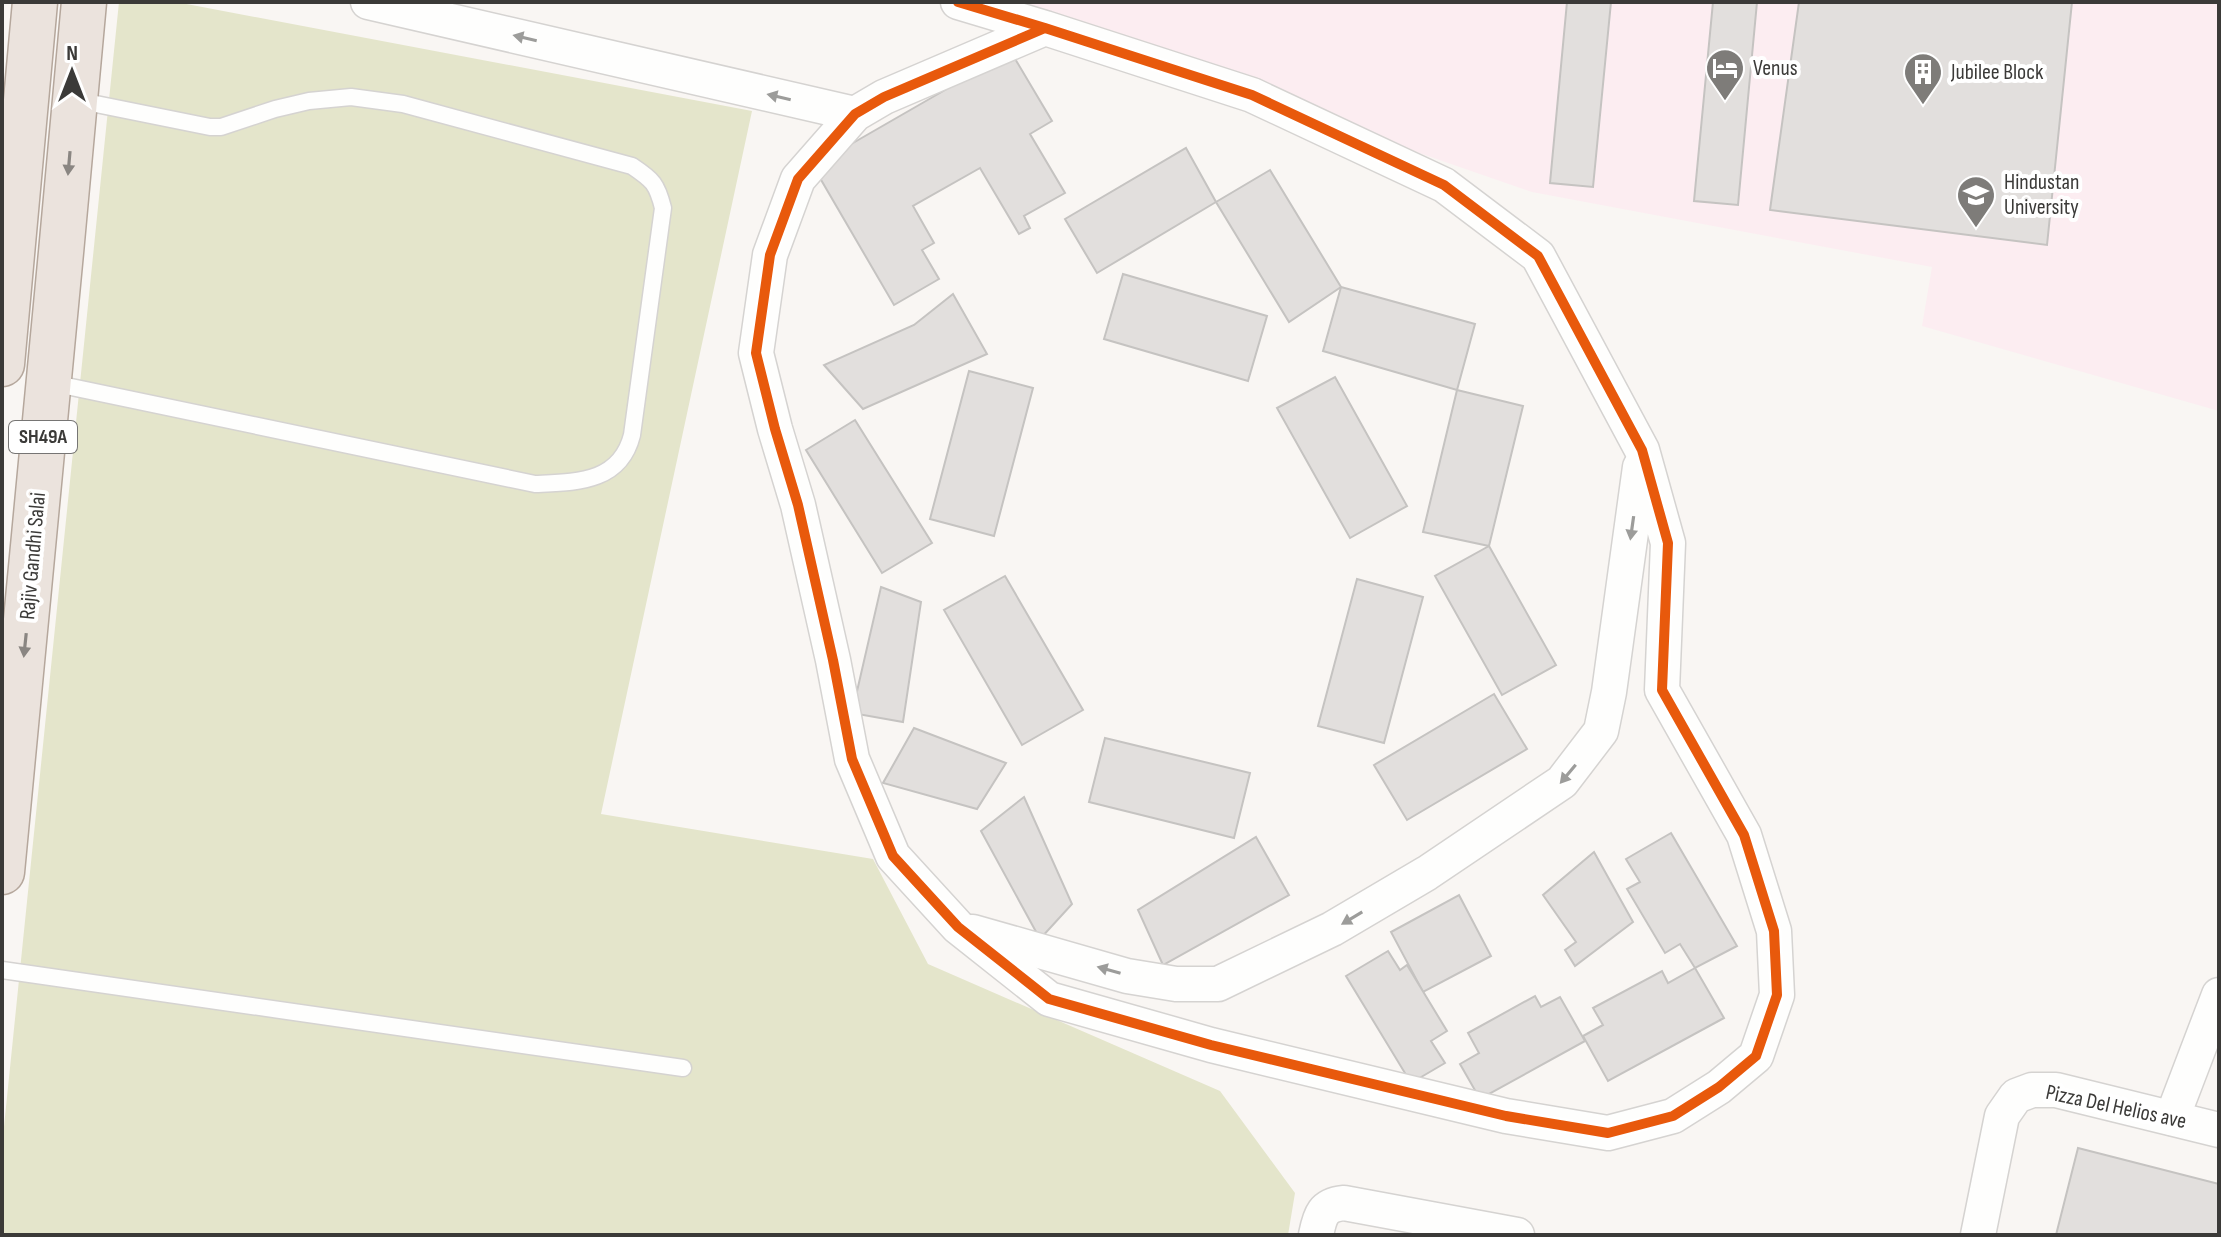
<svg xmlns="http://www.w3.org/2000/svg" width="2221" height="1237" viewBox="0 0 2221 1237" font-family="'Sofia Sans Condensed',sans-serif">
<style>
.education{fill:#fcedf1}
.green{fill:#e4e5cb}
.building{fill:#e2dfdd;stroke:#c5c3c1;stroke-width:2}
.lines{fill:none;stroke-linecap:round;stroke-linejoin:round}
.lane-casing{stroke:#d5d3d1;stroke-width:19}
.street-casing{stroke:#d5d3d1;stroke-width:37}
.primary-casing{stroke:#b5a79c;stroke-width:47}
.lane{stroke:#fefefd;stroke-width:16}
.street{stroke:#fefefd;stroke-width:34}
.primary{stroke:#ebe3dd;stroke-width:44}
.cycleway-casing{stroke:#fff;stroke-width:15}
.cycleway{stroke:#e8590c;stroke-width:10}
.oneway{fill:#9c9c9a}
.oneway2{fill:#8a8682}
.labels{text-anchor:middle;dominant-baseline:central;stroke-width:8;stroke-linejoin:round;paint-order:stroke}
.shield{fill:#fff;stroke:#767574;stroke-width:2}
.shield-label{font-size:20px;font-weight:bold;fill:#3b3a38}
.poi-label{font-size:22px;fill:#3b3a38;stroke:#fff;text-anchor:start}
.street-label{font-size:22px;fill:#3b3a38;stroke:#fff}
</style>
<rect width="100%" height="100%" fill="#f9f6f3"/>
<polygon class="education" points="984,2 2219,2 2219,411 1922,326 1932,267 1532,192"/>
<polygon class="green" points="119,2 176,2 752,111 601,814 873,859 928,964 1220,1091 1295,1193 1288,1235 2,1235 2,1146"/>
<g class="building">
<polygon points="1567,2 1611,2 1593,187 1550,183"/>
<polygon points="1713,2 1757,2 1738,205 1694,201"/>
<polygon points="1799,2 2072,2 2047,245 1770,210"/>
<polygon points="1011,52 1052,121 1030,134 1065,193 1024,216 1030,228 1019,234 980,168 913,206 934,243 922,250 939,279 894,305 813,166"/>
<polygon points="1186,148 1216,202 1097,273 1065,219"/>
<polygon points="1270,170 1341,287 1289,322 1216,202"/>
<polygon points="1123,274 1267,316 1248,381 1104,339"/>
<polygon points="1341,287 1475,324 1457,390 1323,351"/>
<polygon points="953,294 987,354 863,409 824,365 914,325"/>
<polygon points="969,371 1033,388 994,536 930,519"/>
<polygon points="1335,377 1407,506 1350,538 1277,408"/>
<polygon points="1457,390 1523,406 1489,546 1423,532"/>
<polygon points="855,420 932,543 882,573 806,450"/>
<polygon points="1489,546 1556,665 1502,695 1435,576"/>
<polygon points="1005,576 1083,710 1022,745 944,610"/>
<polygon points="1357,579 1423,597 1384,743 1318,726"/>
<polygon points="881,587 921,602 903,722 852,713"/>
<polygon points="1494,694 1527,749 1407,820 1374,765"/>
<polygon points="914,728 1006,763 977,809 883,783"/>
<polygon points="1105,738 1250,773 1234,838 1089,802"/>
<polygon points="1024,797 1072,904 1040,939 981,831"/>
<polygon points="1671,833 1737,946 1695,968 1680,944 1665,953 1627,889 1640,882 1626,859"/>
<polygon points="1256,837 1289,895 1163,965 1138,910"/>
<polygon points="1594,852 1633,922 1575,966 1565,950 1576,942 1543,895"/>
<polygon points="1459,895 1491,956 1423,992 1391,932"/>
<polygon points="1388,951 1400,970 1407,965 1447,1031 1431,1041 1445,1063 1411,1083 1346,976"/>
<polygon points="1695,968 1724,1018 1608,1081 1583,1036 1603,1025 1593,1008 1662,971 1668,983"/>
<polygon points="1535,996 1541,1007 1560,997 1585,1041 1480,1099 1460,1064 1479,1053 1468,1033"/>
<polygon points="2078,1148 2219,1184 2219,1235 2056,1235"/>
</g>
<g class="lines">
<defs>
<g id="lane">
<path d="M52 383 535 484C576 482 620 483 632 435L663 208C657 184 653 180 632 166L403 104 351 97 309 101 275 109 221 127H210L76 100"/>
<polyline points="2,970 683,1068"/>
</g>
<g id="street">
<polyline points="368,2 855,114"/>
<polyline points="958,2 1045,28 1252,95 1444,185 1538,256 1642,450 1668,543 1662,690 1744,835 1774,931 1777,995 1756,1056 1719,1087 1673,1116 1608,1133 1506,1116 1211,1045 1049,999 958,927 893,856 852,759 833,660 798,505 775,429 756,353 770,255 798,179 855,114 884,97 1045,28"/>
<polyline points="973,932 1127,976 1176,984 1218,984 1332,929 1427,873 1562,782 1601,731 1609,692 1640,467"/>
<polyline points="2172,1118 2219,995"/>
<path d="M1316 1235C1320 1215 1323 1205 1344 1203L1517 1235"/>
<polyline points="1978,1235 2002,1116 2016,1096 2032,1090 2056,1090 2219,1130"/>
</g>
<g id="primary">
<polyline points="2,364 35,2"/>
<path d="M2 872C32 582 57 292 84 2"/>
</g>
</defs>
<use href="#lane" class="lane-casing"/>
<use href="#street" class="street-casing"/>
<use href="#primary" class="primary-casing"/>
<use href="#lane" class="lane"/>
<use href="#street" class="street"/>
<use href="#primary" class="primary"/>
<defs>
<polyline id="cycleway" points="958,2 1045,28 1252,95 1444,185 1538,256 1642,450 1668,543 1662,690 1744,835 1774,931 1777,995 1756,1056 1719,1087 1673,1116 1608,1133 1506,1116 1211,1045 1049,999 958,927 893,856 852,759 833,660 798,505 775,429 756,353 770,255 798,179 855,114 884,97 1045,28"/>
</defs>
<use href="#cycleway" class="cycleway-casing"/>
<use href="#cycleway" class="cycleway"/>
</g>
<defs><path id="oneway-solid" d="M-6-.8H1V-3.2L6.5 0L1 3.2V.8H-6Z" transform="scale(2)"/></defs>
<g class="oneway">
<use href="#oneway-solid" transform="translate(525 38) rotate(-167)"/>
<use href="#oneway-solid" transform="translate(779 97) rotate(-167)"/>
<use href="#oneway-solid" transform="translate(1632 528) rotate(98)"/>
<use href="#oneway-solid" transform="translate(1568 774) rotate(130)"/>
<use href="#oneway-solid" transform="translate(1352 918) rotate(149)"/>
<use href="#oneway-solid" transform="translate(1109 970) rotate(-164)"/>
</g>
<g class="oneway2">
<use href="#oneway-solid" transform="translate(69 163) rotate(95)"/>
<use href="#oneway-solid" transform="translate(25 645) rotate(96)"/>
</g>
<defs>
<symbol id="hotel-pin" viewBox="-11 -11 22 30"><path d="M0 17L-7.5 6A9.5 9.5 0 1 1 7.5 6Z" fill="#7e7c79" stroke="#fff"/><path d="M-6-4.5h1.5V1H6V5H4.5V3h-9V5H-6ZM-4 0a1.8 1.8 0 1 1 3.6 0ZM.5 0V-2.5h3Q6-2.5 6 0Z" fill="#fff"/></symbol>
<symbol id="building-pin" viewBox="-11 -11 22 30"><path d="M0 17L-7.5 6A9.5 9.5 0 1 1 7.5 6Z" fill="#7e7c79" stroke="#fff"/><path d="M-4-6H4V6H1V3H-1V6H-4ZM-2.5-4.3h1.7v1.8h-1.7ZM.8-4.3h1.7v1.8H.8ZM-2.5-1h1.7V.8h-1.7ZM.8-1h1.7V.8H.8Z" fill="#fff"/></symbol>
<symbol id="university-pin" viewBox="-11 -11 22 30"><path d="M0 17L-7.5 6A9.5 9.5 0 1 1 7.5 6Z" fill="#7e7c79" stroke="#fff"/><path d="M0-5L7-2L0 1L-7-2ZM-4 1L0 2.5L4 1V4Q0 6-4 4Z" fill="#fff"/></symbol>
</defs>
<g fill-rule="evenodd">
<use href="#hotel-pin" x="1703" y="46" width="44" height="60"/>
<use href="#building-pin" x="1901" y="50" width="44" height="60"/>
<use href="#university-pin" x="1954" y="173" width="44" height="60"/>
</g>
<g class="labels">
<rect class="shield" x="9" y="421" width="68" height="32" rx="6"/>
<g class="shield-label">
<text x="43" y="437">SH49A</text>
</g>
<g class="poi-label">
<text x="1753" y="68">Venus</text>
<text x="1951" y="72">Jubilee Block</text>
<text x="2004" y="182">Hindustan<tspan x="2004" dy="25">University</tspan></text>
</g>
<g class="street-label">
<text transform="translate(33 556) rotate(-85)">Rajiv Gandhi Salai</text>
<text transform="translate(2116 1107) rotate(12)">Pizza Del Helios ave</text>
</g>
</g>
<rect width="2221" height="1237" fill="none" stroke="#3b3a38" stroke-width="8"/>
<g transform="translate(72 72)" stroke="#ffffff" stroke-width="6" paint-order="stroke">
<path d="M0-6L14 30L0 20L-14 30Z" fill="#3b3a38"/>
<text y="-12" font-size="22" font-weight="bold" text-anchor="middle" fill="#3b3a38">N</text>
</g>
</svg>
